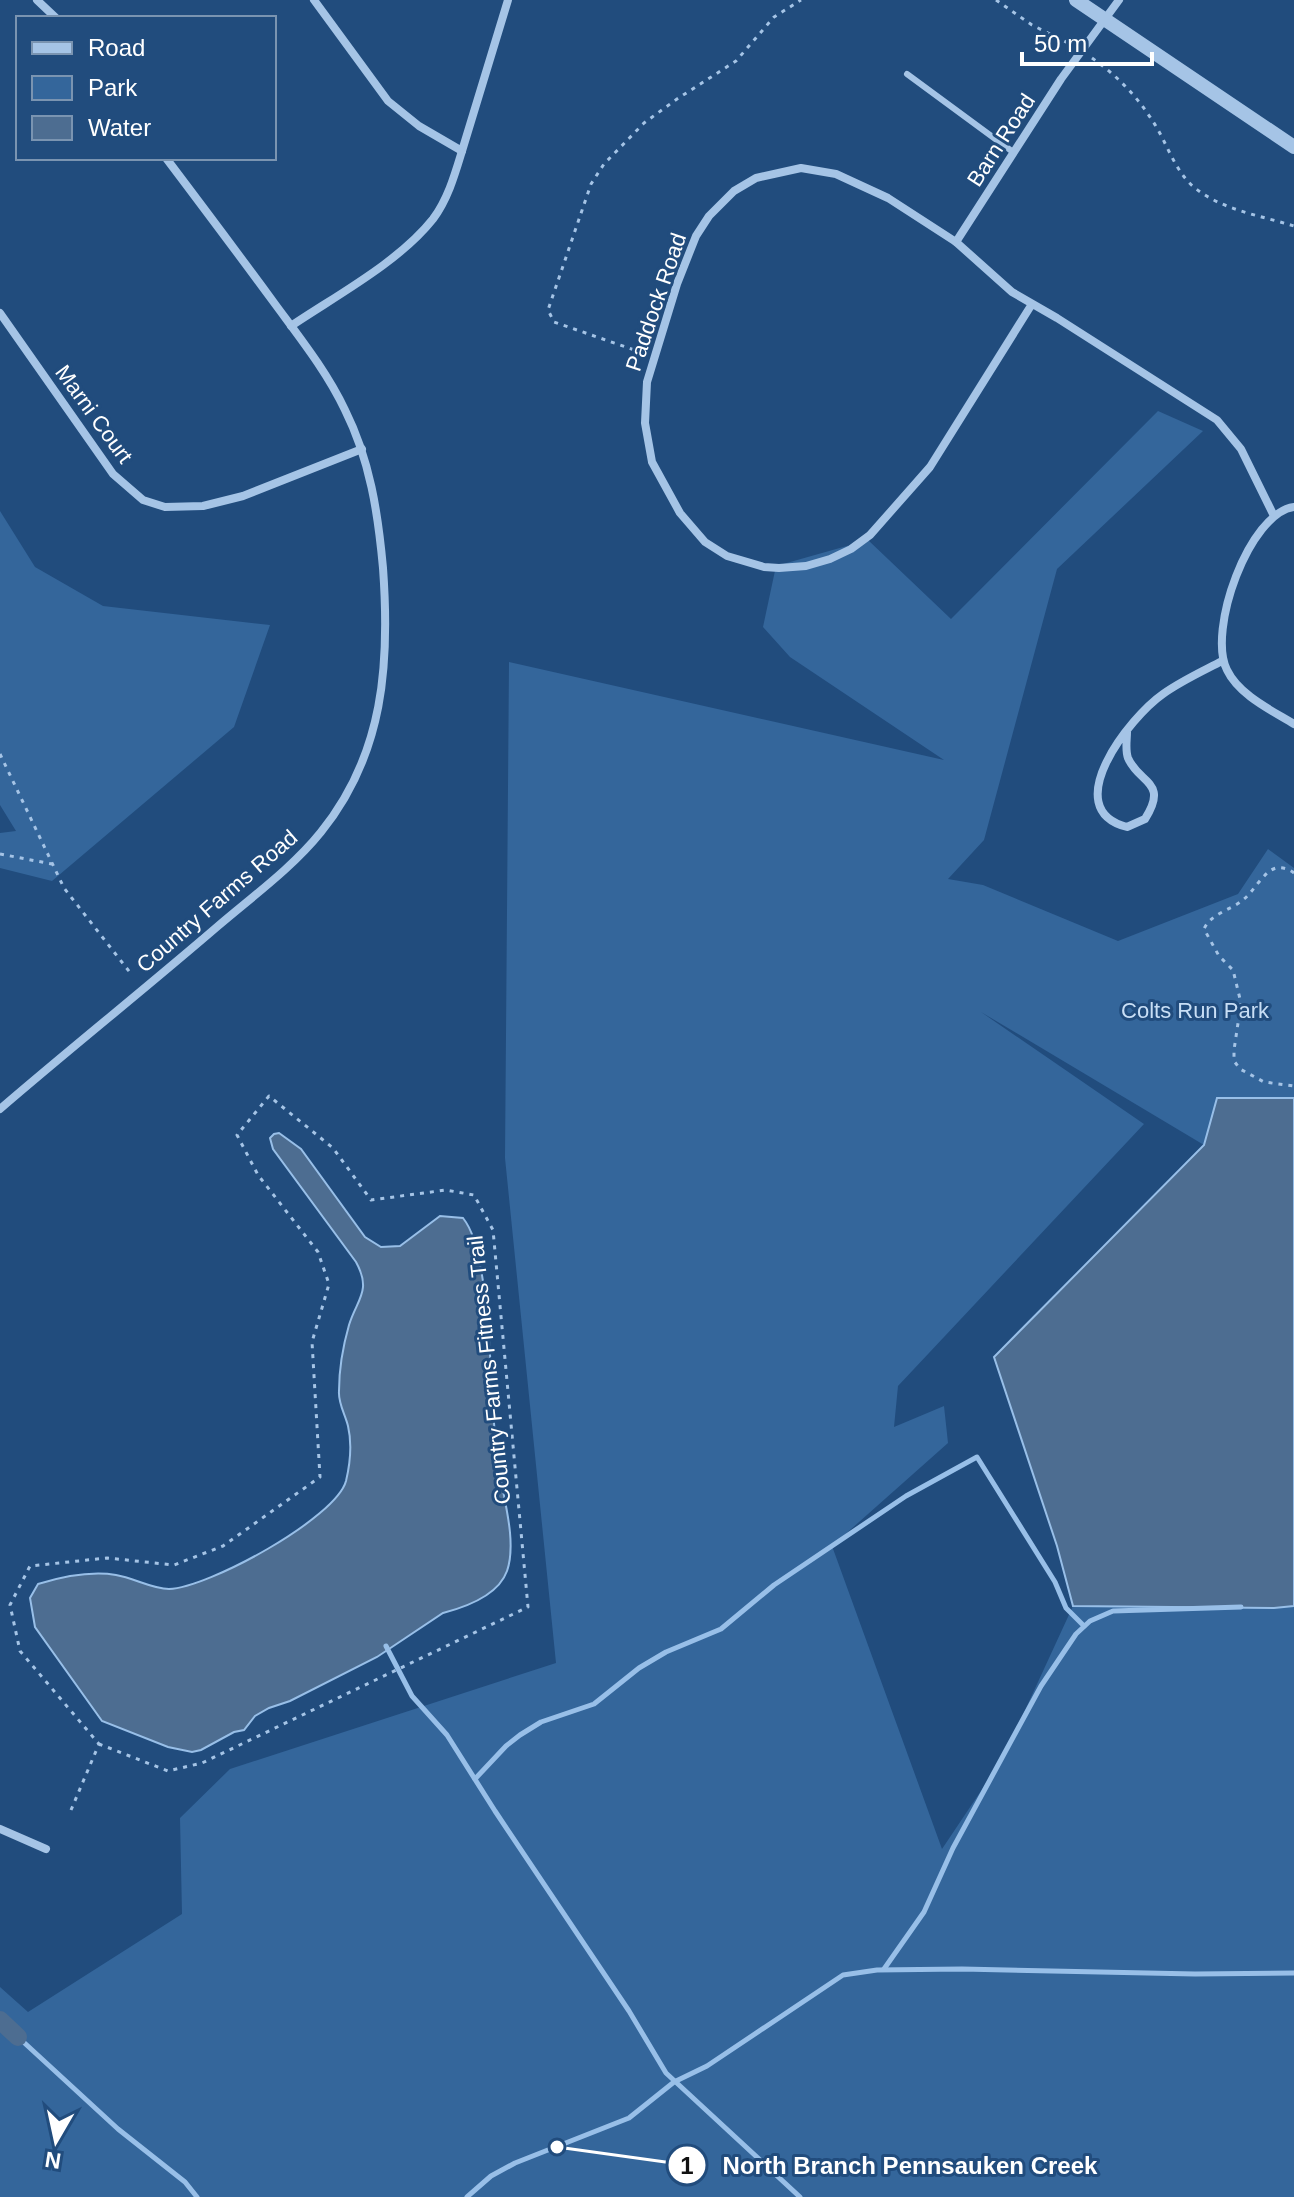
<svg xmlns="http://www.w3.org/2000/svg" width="1294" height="2197" viewBox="0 0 1294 2197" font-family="Helvetica,sans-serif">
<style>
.green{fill:#34669b}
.water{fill:#4d6d91;stroke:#98bfe8;stroke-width:2}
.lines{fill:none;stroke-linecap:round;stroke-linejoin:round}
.stream{stroke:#98bfe8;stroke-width:5}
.canal{stroke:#4d6d91;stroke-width:18}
.path{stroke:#a5c4e6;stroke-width:3;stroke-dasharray:4 6;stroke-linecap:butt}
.service{stroke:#a5c4e6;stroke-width:6}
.minor{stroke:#a5c4e6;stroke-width:8}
.tertiary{stroke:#a5c4e6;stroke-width:14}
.labels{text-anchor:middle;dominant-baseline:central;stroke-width:6;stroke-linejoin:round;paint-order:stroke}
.street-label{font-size:22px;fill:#fff;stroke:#214c7d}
.park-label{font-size:22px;fill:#c8def5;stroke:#214c7d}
.leader{fill:none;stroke:#fff;stroke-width:3}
.callout-dot{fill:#fff;stroke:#214c7d;stroke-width:3}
.mark-label{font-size:24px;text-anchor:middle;font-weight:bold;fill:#111}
.callout-label{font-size:24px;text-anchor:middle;font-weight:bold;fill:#fff;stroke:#214c7d;stroke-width:6;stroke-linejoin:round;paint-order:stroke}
</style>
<rect width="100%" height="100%" fill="#214c7d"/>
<g class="green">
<polygon points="1158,411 1203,431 1057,569 984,840 948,879 983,885 1118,941 1238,894 1268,849 1294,868 1294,1101 1204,1145 981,1012 1144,1124 898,1386 894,1427 944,1406 948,1443 832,1546 942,1849 1003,1758 1073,1606 1274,1608 1294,1606 1294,2197 0,2197 0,1987 28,2012 182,1914 180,1818 230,1769 556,1663 505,1158 509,662 944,760 790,657 763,627 776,566 868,540 951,619"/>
<polygon points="0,511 35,567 103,606 270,625 234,727 52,881 0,868 0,833 16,831 0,805"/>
</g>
<g class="water">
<polygon points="1217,1098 1294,1098 1294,1606 1274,1608 1073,1606 1057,1546 994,1357 1204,1145"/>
<path d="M279 1133 301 1149 365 1237 381 1247 400 1246 440 1216 463 1218C474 1232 477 1251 481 1269 492 1331 490 1395 497 1457 501 1491 518 1539 507 1571 498 1596 466 1607 443 1613L377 1657 290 1701 269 1708 255 1716 244 1730 234 1732 201 1750 192 1752 168 1747 102 1721 35 1627 30 1598 38 1584C61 1577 92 1571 116 1575 134 1578 152 1589 169 1589 208 1588 336 1518 346 1481 350 1464 352 1443 348 1426 345 1414 338 1403 339 1391 339 1369 343 1346 349 1325 357 1299 372 1291 356 1262L273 1149 270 1138 274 1134Z"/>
</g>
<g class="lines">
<g class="stream">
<polyline points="386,1646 412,1696 447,1735 495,1811 629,2011 666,2073 800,2197"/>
<polyline points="475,1779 506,1746 520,1735 541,1722 594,1704 639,1668 666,1652 721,1629 774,1585 906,1496 977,1457 1055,1582 1066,1608 1084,1626"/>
<polyline points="884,1969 924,1912 953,1848 1041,1686 1076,1634 1090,1621 1113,1611 1241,1607"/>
<polyline points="18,2037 118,2129 185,2182 197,2197"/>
<polyline points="467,2197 491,2176 515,2163 629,2118 674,2082 707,2066 843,1975 877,1970 962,1969 1195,1974 1294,1973"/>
</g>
<polyline class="canal" points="0,2020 18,2037"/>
<g class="path">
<polyline points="996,0 1032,25 1072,45"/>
<path d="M1092 58C1116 75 1136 95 1152 120 1167 142 1174 171 1195 188 1222 210 1262 216 1294 226"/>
<polyline points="643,353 554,322 548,310 591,184 604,164 644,123 677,99 736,61 774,17 801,0"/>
<polyline points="0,754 64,888 132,975"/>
<polyline points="0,854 52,864"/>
<path d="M1294 873C1289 869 1282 867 1276 868 1264 871 1254 891 1244 899 1232 910 1211 913 1204 929L1219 956 1233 970 1241 1003 1234 1050V1061L1240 1069 1264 1082 1294 1086"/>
<polyline points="71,1810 99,1744 20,1651 10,1605 30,1566 107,1558 174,1565 223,1546 320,1477 312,1342 329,1284 318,1252 258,1175 237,1135 269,1096 333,1148 371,1200 446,1190 474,1195 493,1230 528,1607 202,1763 168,1771 99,1744"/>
</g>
<polyline class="service" points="907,74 1013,152"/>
<g class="minor">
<polyline points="37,0 56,18"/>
<polyline points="314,0 388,101 419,126 462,151 508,0"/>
<polyline points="956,242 1061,79 1119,0"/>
<polyline points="1032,304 930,467 870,535 851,549 830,559 806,566 779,568 764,567 727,556 705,542 680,513 652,462 645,423 647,382 677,284 696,236 709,216 734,191 756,178 801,168 836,174 888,198 956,242 1012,292 1057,318 1217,420 1241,449 1273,514"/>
<polyline points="0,313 113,474 143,500 165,507 203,506 243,496 362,449"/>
<path d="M291 326C337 295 399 262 433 219 448 199 455 174 462 151"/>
<path d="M1294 507C1249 513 1207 631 1227 670 1239 695 1271 710 1294 724"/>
<path d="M1127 732C1127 740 1125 750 1128 758 1139 784 1169 781 1145 819L1127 827C1057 809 1130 717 1163 694 1181 681 1203 671 1222 661"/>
<path d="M0 1109C72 1047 146 988 218 926 253 896 292 868 321 832 384 754 390 664 383 568 378 513 370 460 345 410 327 372 300 338 275 304 239 255 203 207 166 158"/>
<polyline points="0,1829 46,1849"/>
</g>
<polyline class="tertiary" points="1076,0 1294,147"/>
</g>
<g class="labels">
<g class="street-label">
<text transform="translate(1001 140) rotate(-57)">Barn Road</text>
<text transform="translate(656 302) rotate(-71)">Paddock Road</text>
<text transform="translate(94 414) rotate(54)">Marni Court</text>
<text transform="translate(217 901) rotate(-41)">Country Farms Road</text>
<text transform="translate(489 1370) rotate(-96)">Country Farms Fitness Trail</text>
</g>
<g class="park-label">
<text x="1195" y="1010">Colts Run Park</text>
</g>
</g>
<path class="leader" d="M557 2147L687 2165"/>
<g class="callout-dot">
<circle cx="557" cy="2147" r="8"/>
<circle cx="687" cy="2165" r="20"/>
</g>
<g class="mark-label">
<text x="687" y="2174">1</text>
</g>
<g class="callout-label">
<text x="910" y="2174">North Branch Pennsauken Creek</text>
</g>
<rect x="16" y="16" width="260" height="144" fill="#214c7d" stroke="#7a94b1" stroke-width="2"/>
<rect x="32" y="42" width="40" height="12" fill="#a5c4e6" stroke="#7a94b1" stroke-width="2"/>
<text x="88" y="56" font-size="24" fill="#ffffff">Road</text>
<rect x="32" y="76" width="40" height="24" fill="#34669b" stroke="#7a94b1" stroke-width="2"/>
<text x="88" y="96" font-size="24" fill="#ffffff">Park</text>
<rect x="32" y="116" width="40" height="24" fill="#4d6d91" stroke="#7a94b1" stroke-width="2"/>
<text x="88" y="136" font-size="24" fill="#ffffff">Water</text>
<g transform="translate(56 2141) rotate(189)" stroke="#214c7d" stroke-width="6" paint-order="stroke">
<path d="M0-6L14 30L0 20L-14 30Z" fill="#ffffff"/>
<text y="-12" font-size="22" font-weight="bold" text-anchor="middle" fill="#ffffff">N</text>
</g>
<path d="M1022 52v12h130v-12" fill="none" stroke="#ffffff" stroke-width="4"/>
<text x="1034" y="52" font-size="24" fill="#ffffff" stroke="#214c7d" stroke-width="6" paint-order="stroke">50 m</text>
</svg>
